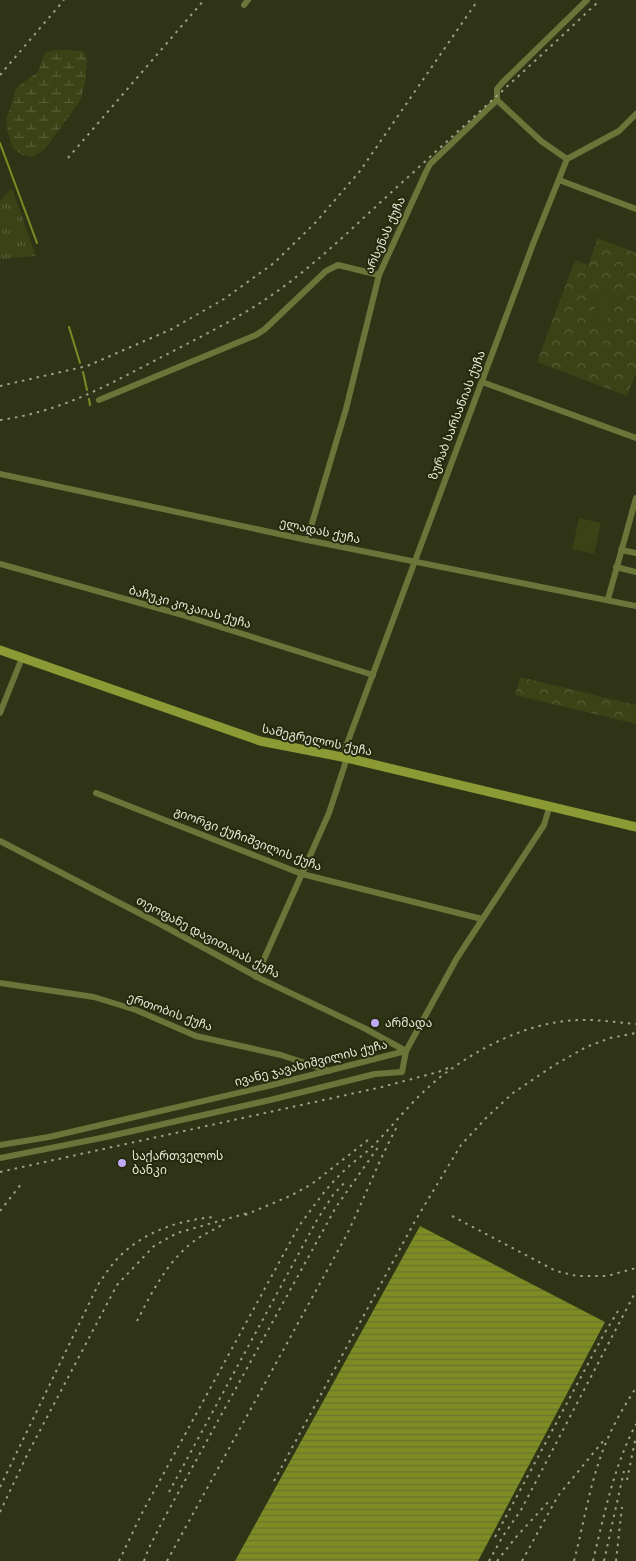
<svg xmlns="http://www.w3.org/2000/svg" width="636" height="1561" viewBox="0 0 636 1561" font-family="'Nunito Sans','Noto Sans Georgian',sans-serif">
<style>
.grass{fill:url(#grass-tufts)}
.forest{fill:url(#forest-crowns)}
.wetland{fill:url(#wetland-marsh)}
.pitch{fill:#3b4216}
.water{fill:url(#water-rules)}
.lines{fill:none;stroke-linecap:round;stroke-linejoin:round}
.stream{stroke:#7e8c24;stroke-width:2}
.street{stroke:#6b7539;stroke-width:6}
.secondary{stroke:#8b9a34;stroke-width:9}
.rail{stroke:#9da18b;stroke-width:2;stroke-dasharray:2.5 5;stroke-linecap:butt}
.poi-dot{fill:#bfa9f4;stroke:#252a0d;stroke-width:2}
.labels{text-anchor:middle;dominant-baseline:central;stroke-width:4;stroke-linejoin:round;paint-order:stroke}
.street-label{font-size:12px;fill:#e5e9d7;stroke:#252a0d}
.poi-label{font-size:12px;fill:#e5e9d7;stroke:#252a0d;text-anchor:start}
</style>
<defs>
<pattern id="grass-tufts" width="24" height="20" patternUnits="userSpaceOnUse" patternTransform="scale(1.25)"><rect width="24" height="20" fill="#3b4216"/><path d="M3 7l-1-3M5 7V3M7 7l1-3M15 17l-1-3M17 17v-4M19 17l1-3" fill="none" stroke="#575d37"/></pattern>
<pattern id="forest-crowns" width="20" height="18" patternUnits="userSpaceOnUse" patternTransform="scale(1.25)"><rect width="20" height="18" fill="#3b4216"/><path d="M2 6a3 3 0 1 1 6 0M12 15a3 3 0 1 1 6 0" fill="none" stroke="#575d37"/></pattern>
<pattern id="wetland-marsh" width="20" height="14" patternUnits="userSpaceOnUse" patternTransform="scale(1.25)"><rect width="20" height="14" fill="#3b4216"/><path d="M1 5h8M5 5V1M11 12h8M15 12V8" fill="none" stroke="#575d37"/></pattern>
<pattern id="water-rules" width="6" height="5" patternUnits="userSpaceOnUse" patternTransform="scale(1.25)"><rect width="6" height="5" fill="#7e8c24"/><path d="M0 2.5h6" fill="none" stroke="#6a742e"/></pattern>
</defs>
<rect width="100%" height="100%" fill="#2f3417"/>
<polygon class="grass" points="12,188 36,256 0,259 0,201"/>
<g class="forest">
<polygon points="598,238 636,253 636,373 627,396 537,362 575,260 588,265"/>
<polygon points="520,677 636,705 636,724 515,695"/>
</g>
<polygon class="wetland" points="56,50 83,51 87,60 85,83 80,101 45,149 33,157 23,155 13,149 8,134 6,118 9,112 16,88 38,72 43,57 47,52"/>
<g class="pitch">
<polygon points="602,291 617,297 605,326 590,320"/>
<polygon points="579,518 601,523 594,554 572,549"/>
</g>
<polygon class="water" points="420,1226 605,1322 478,1561 235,1561"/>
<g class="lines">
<g class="stream">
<polyline points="0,143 37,243"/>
<polyline points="69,327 80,363"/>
<polyline points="83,372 87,390"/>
<polyline points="89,399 90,405"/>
</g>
<g class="street">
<polyline points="244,5 248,0"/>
<polyline points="497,100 541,141 567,159"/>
<polyline points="559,180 636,209"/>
<polyline points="482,382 636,438"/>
<polyline points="99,400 256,335 265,329 326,271 338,265 379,275"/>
<polyline points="0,474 307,540 636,606"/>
<polyline points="307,540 346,409 379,275 426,172 430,164 497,100 497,89 503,82 587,0"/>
<polyline points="621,550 636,553"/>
<polyline points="0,564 179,614 373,675"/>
<polyline points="616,567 636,572"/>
<polyline points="608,599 636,498"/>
<polyline points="0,713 22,658"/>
<polyline points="96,793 302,874 482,919"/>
<polyline points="0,841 160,924 261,979 364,1028 406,1051"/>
<polyline points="256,977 329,813 347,758 345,749 533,244 567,159 619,131 636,114"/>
<polyline points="0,983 94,997 136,1010 196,1036 281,1055 329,1071"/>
<polyline points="0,1145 49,1137 268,1086 406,1051"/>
<polyline points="0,1158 106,1137 270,1100 375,1074 402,1072 406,1051 457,958 544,825 550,805"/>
</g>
<polyline class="secondary" points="0,650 260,741 347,758 636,827"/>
<g class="rail">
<polyline points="0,75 64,0"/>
<polyline points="68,158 204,0"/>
<polyline points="0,386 87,366 172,329 224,299 274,263 316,222 360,171 478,0"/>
<path d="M0 420C59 412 102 388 154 361 192 341 234 321 269 297 319 263 361 219 406 179 471 119 536 61 600 0"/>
<polyline points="0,1172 382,1087 438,1072 448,1068"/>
<polyline points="0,1211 22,1183"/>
<polyline points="245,1215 290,1196 312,1184 368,1140"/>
<polyline points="452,1216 556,1271 577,1276 607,1276 636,1268"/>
<path d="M137 1321C152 1292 169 1258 197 1239 206 1233 216 1229 225 1223"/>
<polyline points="627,1480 636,1436"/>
<polyline points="274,1481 415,1221 461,1145 487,1117 513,1093 553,1066 586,1047 610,1038 636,1033"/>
<path d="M0 1487 99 1283C106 1274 112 1263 121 1255 146 1231 180 1220 214 1217"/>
<polyline points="169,1492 317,1220 333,1195 347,1180"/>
<polyline points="0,1512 27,1455 117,1285 154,1246 177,1233 251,1212"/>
<polyline points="495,1537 604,1334 618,1311"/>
<path d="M119 1561 142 1513 299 1226C314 1206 327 1186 345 1170 354 1161 365 1154 374 1145 397 1121 419 1092 447 1072 487 1043 536 1019 587 1020 603 1020 620 1023 636 1024"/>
<polyline points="144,1561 148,1550 161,1524 336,1207 379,1146"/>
<path d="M167 1561 345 1238C364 1200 378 1161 398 1125"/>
<polyline points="489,1561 503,1536 521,1510 636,1291"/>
<polyline points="497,1561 517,1536 551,1499"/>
<polyline points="522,1561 558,1496 604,1440"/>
<path d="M574 1561C584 1523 590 1482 605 1445 613 1425 624 1406 636 1388"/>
<path d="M593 1561C604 1515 614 1466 636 1424"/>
<polyline points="604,1561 624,1471"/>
<polyline points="616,1561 622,1507"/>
</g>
</g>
<g class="poi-dot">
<circle cx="375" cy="1023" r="5"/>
<circle cx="122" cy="1163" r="5"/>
</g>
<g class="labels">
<g class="street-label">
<text transform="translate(385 235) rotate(-66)">არსენას ქუჩა</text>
<text transform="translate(457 415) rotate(-69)">ზურაბ სარსანიას ქუჩა</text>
<text transform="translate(320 531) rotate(12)">ელადას ქუჩა</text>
<text transform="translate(190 607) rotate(16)">ბაჩუკი კოკაიას ქუჩა</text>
<text transform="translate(317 740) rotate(12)">სამეგრელოს ქუჩა</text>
<text transform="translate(248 839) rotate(21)">გიორგი ქუჩიშვილის ქუჩა</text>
<text transform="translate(208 937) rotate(28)">თეოფანე დავითაიას ქუჩა</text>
<text transform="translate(170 1012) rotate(20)">ერთობის ქუჩა</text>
<text transform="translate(311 1063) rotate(-14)">ივანე ჯავახიშვილის ქუჩა</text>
</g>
<g class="poi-label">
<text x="385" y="1023">არმადა</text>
<text x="132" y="1156">საქართველოს<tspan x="132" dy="14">ბანკი</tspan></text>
</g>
</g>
</svg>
